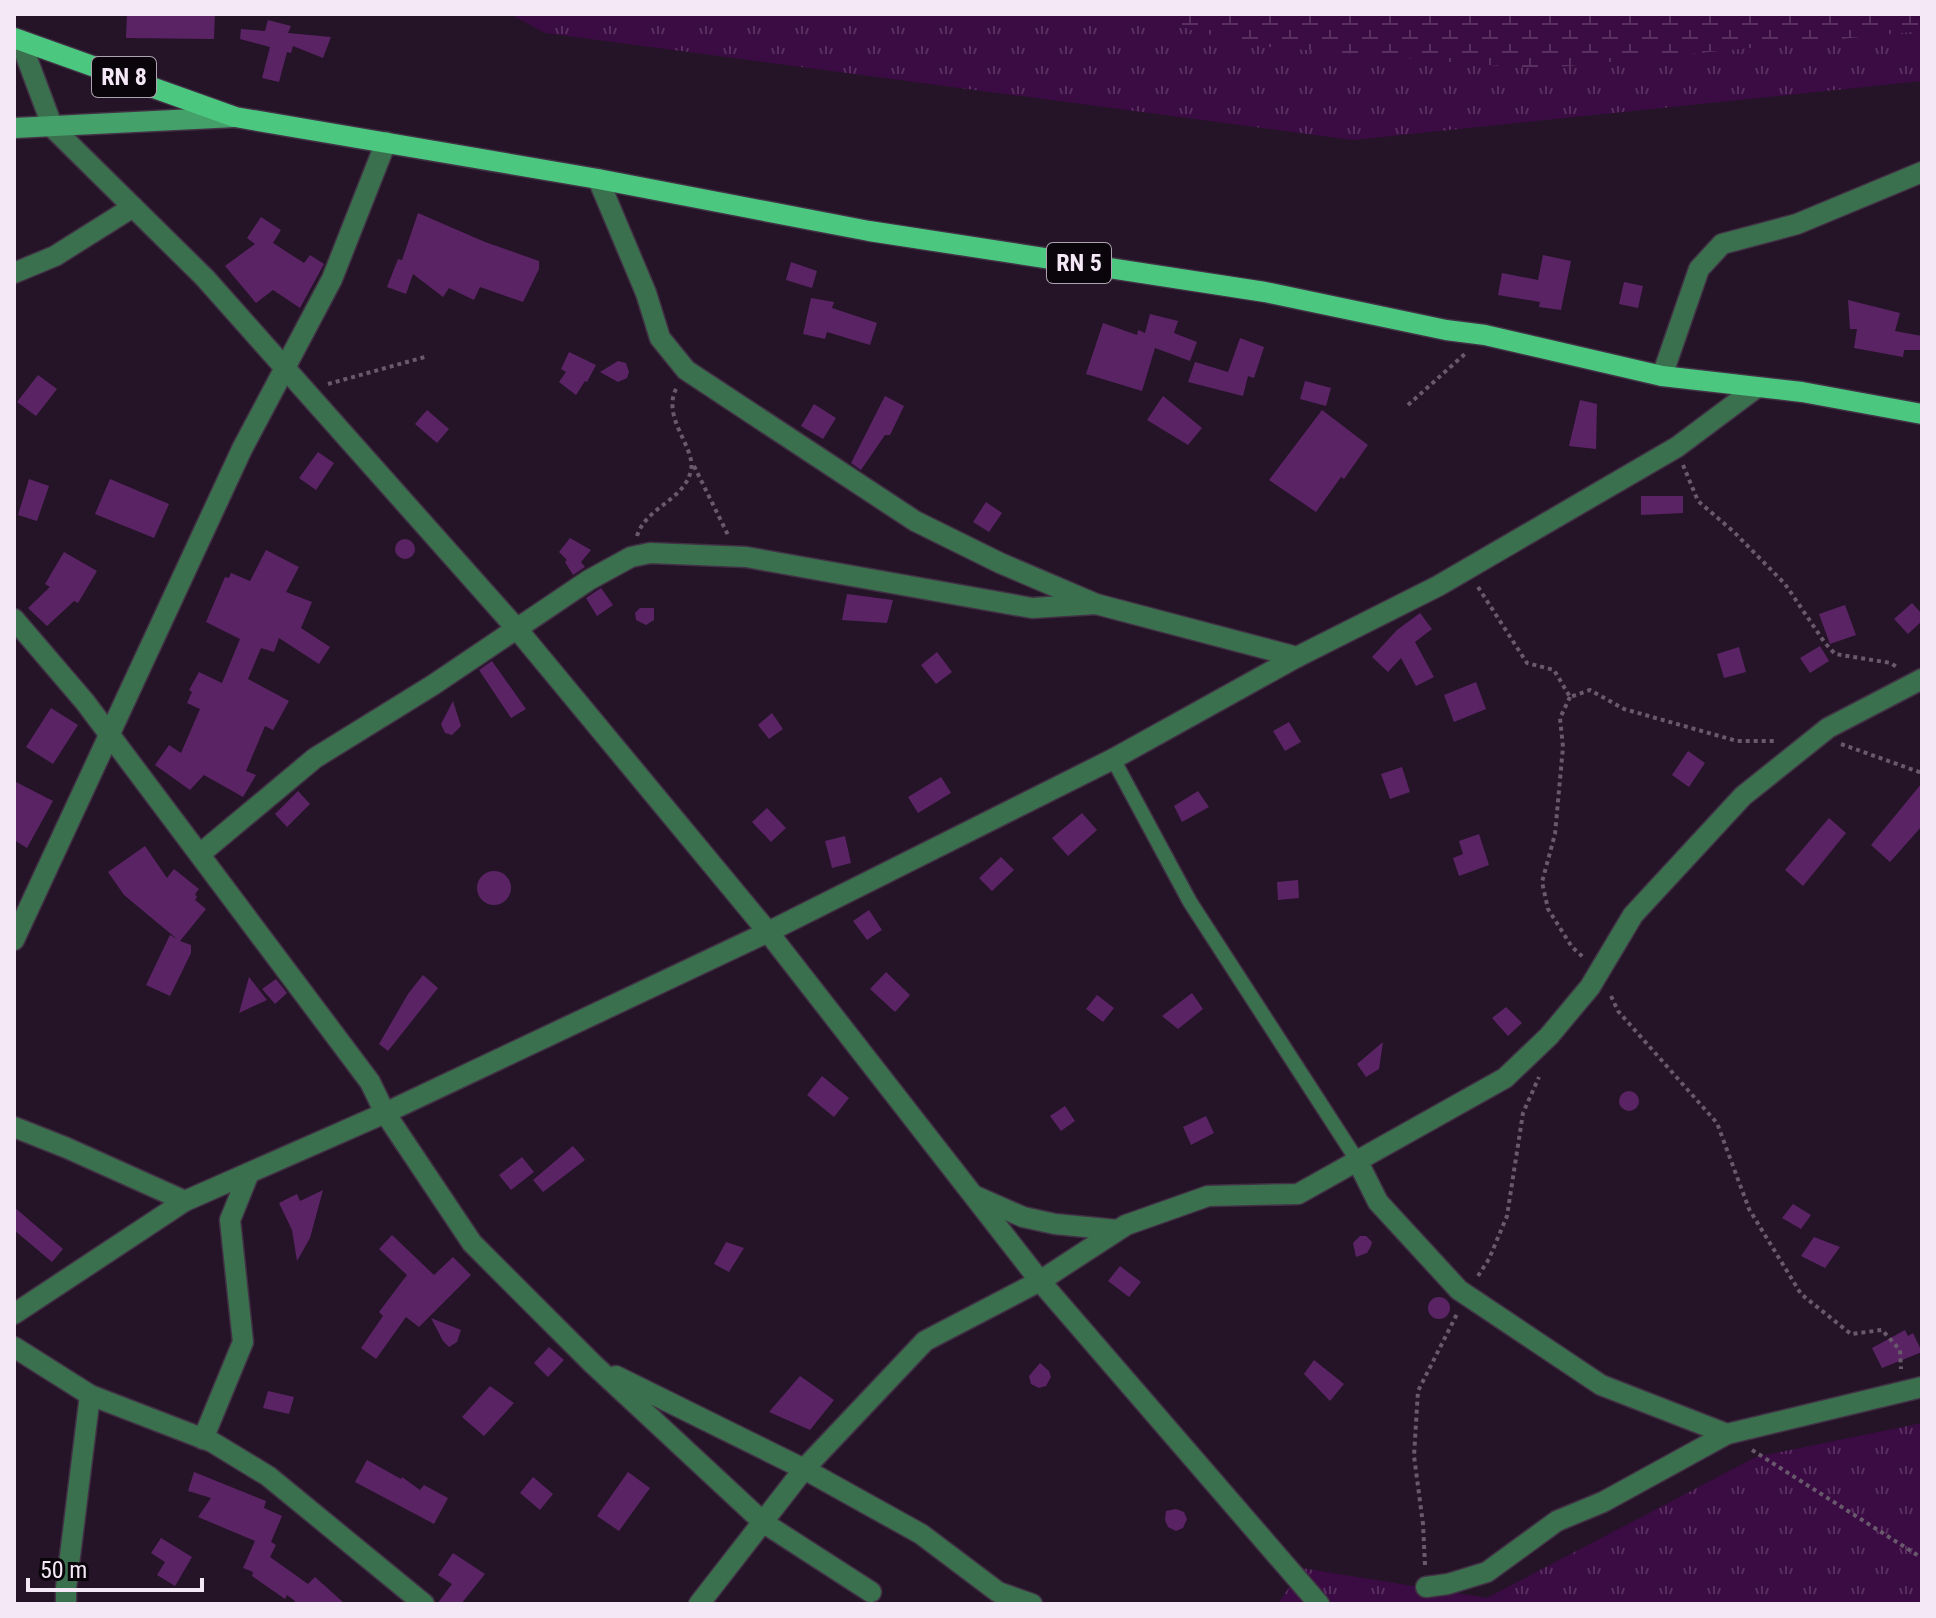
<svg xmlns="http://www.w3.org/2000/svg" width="1936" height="1618" viewBox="0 0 1936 1618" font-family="'Roboto Condensed',sans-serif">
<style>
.grass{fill:url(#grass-tufts)}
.wetland{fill:url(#wetland-marsh)}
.building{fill:#5a2464}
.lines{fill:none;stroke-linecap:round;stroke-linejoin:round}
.lane-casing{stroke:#423145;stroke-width:17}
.street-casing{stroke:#423145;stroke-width:23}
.secondary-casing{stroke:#423145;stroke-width:23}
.primary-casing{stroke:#423145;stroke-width:23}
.path{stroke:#69596c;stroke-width:4;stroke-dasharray:4 4;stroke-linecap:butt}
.lane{stroke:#3a704e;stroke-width:14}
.street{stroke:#3a704e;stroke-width:20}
.secondary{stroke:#45a16a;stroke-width:20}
.primary{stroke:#4bc780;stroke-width:20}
.labels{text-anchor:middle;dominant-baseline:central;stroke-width:6;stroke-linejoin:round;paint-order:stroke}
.shield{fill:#0a040b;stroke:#aea3b0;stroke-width:2}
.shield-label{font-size:24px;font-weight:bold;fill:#f4e7f6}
</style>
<defs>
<pattern id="grass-tufts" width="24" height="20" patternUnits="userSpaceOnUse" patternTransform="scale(2)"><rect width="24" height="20" fill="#3b0b43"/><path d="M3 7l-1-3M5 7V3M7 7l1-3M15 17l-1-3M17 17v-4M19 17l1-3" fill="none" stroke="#582f5f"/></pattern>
<pattern id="wetland-marsh" width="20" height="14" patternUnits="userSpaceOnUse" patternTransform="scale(2)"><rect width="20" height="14" fill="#3b0b43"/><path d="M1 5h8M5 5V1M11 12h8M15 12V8" fill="none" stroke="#582f5f"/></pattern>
</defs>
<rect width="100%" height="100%" fill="#251328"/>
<g class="grass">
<polygon points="510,14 1922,14 1922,81 1353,140 545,33"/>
<polygon points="1922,1423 1922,1604 1278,1604 1302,1568 1487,1598 1756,1457"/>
</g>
<polygon class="wetland" points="1147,14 1922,14 1922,31 1538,69 1269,47 1194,31"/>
<g class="building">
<polygon points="127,14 215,14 214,39 126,38"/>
<polygon points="268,20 291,26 288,33 331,37 323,58 293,46 291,53 287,52 279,82 262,78 270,47 240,39 241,29 265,31"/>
<polygon points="418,213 485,242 539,261 539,269 523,302 480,287 474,300 449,288 443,297 413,274 406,294 387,287 398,259 402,260"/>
<polygon points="261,217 281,230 273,243 304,263 310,255 324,264 300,308 273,290 256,303 225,266 255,244 247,238"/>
<polygon points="1543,255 1571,261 1561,310 1539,307 1540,302 1498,295 1502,273 1538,280"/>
<polygon points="791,262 817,271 812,288 786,280"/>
<polygon points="1624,282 1643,286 1638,308 1619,304"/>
<polygon points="811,298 834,302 832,308 877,323 870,345 827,332 825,339 803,334"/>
<polygon points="1848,300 1900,313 1895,331 1922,336 1922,350 1904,350 1903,357 1854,348 1857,329 1850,329"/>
<polygon points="1150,314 1178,321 1174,333 1197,342 1190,361 1155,348 1142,391 1086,374 1103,323 1137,335 1138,330 1145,333"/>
<polygon points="1240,338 1264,347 1254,378 1248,376 1243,396 1188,382 1195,362 1228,372"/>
<polygon points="569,352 596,365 587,382 585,381 576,395 559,382 566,372 561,369"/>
<polygon points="618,361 626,363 629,372 627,378 618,382 600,372"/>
<polygon points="38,375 57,389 36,416 17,402"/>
<polygon points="1305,381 1331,388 1326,406 1300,399"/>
<polygon points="885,396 904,406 890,435 885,435 861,470 851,463"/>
<polygon points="1163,396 1202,428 1188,445 1147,420"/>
<polygon points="1580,400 1597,404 1596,449 1569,446"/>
<polygon points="814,404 836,418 823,439 801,426"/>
<polygon points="427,410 449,429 437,443 415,424"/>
<polygon points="1322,410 1368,445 1344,479 1341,477 1316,512 1269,480"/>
<polygon points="318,452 334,463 316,490 299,478"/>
<polygon points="29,479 49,486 37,521 18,515"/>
<polygon points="110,479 169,504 154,538 95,514"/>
<polygon points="1641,496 1683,496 1683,513 1641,515"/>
<polygon points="986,502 1002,513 989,532 973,522"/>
<polygon points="570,538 591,550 581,562 585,567 573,575 565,562 567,560 559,552"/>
<circle cx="405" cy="549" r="10"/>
<polygon points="266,550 299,567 286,592 312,602 301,628 330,647 319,664 279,638 274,652 261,648 248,679 289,701 273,730 265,726 246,771 256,775 243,797 204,775 190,790 155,765 169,745 181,753 200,709 187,703 192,692 189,690 199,672 222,683 240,639 206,622 225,577 229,578 231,573 250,581"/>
<polygon points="64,552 97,571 78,603 74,601 47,626 28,608 50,587 45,584"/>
<polygon points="601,588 613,605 597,616 586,598"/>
<polygon points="847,594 893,600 887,623 842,620"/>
<polygon points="1912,603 1922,614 1922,621 1908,634 1894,619"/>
<polygon points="1845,605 1856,635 1830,644 1819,614"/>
<polygon points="640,608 654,608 654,620 646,625 636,620 635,613"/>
<polygon points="1420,613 1432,629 1415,642 1434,677 1416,686 1401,658 1388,672 1372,657 1397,630"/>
<polygon points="1820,646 1829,661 1810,673 1800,658"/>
<polygon points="1739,647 1746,672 1724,678 1717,654"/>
<polygon points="937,652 952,672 936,684 921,665"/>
<polygon points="492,661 526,709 511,718 479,670"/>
<polygon points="1476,682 1486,709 1454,722 1444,695"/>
<polygon points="453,701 461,726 452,735 445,733 441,724"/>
<polygon points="51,708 78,725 53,764 26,747"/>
<polygon points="772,713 783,729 769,739 758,725"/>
<polygon points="1289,722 1301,742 1285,751 1273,731"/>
<polygon points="1688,751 1705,763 1689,787 1672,775"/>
<polygon points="1402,767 1410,792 1390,799 1381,774"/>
<polygon points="941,777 951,793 918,813 908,797"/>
<polygon points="14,781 53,801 27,848 14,840"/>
<polygon points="1922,783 1922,826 1890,862 1871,845"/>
<polygon points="298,791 310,804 287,827 275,814"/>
<polygon points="1198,791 1209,807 1182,822 1174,806"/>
<polygon points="767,808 786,828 771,842 752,822"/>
<polygon points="1082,813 1097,830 1068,856 1052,838"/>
<polygon points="1829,818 1846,833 1803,886 1785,870"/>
<polygon points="1479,834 1489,865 1459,876 1453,858 1463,854 1459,841"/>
<polygon points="845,836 851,863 832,868 825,841"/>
<polygon points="145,846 167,878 174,869 199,889 195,894 197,897 195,900 206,909 180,941 191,945 191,953 170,996 146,985 170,935 177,939 124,895 108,872"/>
<polygon points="1001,857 1014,870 992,891 979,878"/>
<circle cx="494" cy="888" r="17"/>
<polygon points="1298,880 1299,898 1278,900 1277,882"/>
<polygon points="869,910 882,930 867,940 853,921"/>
<polygon points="886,972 910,995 895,1012 870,989"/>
<polygon points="423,975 438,988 388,1051 379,1044 408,994"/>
<polygon points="249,977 267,1000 239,1013"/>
<polygon points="276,979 287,993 275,1004 262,989"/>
<polygon points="1192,993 1203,1009 1178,1029 1162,1016"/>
<polygon points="1097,995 1114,1008 1103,1022 1086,1009"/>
<polygon points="1506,1007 1522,1023 1508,1036 1492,1018"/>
<polygon points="1383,1042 1379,1069 1366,1077 1357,1064"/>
<polygon points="822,1076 849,1098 834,1117 807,1095"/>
<circle cx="1629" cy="1101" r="10"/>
<polygon points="1065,1106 1075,1121 1061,1131 1050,1116"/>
<polygon points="1206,1116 1214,1133 1191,1145 1183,1127"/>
<polygon points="573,1146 585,1160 543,1192 533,1180"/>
<polygon points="522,1157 534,1172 511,1190 499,1175"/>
<polygon points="323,1190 310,1238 297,1261 292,1230 279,1203 297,1194 300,1201"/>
<polygon points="1793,1204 1811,1215 1801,1229 1782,1218"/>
<polygon points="14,1207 63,1249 52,1262 14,1230"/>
<polygon points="392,1235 434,1275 453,1257 471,1275 419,1327 406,1317 376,1359 361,1348 383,1316 379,1312 407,1275 379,1249"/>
<polygon points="1360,1236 1366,1236 1372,1242 1371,1246 1367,1253 1356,1257 1353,1243"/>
<polygon points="1814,1237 1840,1247 1825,1268 1801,1256"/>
<polygon points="726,1242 744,1248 729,1272 714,1264"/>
<polygon points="1120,1266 1141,1282 1129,1297 1108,1281"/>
<circle cx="1439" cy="1308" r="11"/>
<polygon points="431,1318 461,1330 457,1342 449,1347 443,1341"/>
<polygon points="1905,1330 1908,1336 1913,1333 1922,1352 1882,1368 1872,1348"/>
<polygon points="549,1347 564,1360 548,1377 534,1363"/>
<polygon points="1314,1360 1344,1384 1330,1401 1304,1374"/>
<polygon points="1040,1363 1049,1371 1051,1377 1046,1386 1039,1388 1031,1384 1029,1376"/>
<polygon points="800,1376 834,1400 810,1430 769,1412"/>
<polygon points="490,1386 514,1403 484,1436 462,1417"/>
<polygon points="268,1391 294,1397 289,1414 263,1408"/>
<polygon points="367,1460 401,1479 402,1477 420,1490 424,1485 448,1498 434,1524 355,1482"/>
<polygon points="194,1472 266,1501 264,1508 282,1516 271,1542 276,1545 270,1557 308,1584 315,1577 345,1604 293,1604 295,1601 287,1595 285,1599 252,1576 253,1572 243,1568 255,1541 198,1517 211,1498 188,1491"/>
<polygon points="628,1472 650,1488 619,1531 597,1516"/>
<polygon points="533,1477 553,1494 540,1510 520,1493"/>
<polygon points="1176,1509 1184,1512 1187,1519 1183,1528 1176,1531 1168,1527 1165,1520 1166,1511"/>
<polygon points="161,1538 192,1557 175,1586 157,1575 165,1562 151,1553"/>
<polygon points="453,1553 485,1574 461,1604 437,1604 452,1584 438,1575"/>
</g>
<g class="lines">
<defs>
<polyline id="lane" points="1113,759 1190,902 1357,1160"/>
<g id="street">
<polyline points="20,40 53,128 205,278 517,629 768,932 1040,1281 1319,1604"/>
<polyline points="598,179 646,293 660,338 686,370 915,521 1000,563 1096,604 1297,657"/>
<polyline points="14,273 55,256 133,207"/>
<polyline points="1662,376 1699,269 1722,244 1797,224 1922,172"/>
<polyline points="14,619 85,702 370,1082 385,1113 472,1243 593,1364 764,1523 871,1592"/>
<polyline points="200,854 315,758 433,685 589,580 631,557 650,553 746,557 1032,608 1096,604"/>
<polyline points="14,940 242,449 332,279 386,142"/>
<polyline points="14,1127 67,1148 185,1201"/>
<polyline points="1357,1160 1378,1202 1459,1290 1601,1385 1727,1434"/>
<polyline points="975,1196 1023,1217 1055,1224 1117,1230"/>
<polyline points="14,1314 185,1201 385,1113 768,932 1113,759 1297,657 1438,586 1677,447 1756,388"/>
<polyline points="14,1347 90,1395 212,1442 268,1476 424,1604"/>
<polyline points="616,1376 804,1469 921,1534 998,1592 1032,1604"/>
<polyline points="203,1439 243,1342 230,1220 249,1173"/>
<polyline points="1426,1587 1448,1584 1487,1572 1557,1521 1603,1502 1727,1434 1922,1387"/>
<polyline points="66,1604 66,1588 90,1395"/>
<polyline points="699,1604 804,1469 925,1341 1040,1281 1126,1225 1208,1196 1298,1194 1505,1078 1549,1036 1590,987 1633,915 1743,796 1828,728 1922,679"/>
</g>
<polyline id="secondary" points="14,128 235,117"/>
<polyline id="primary" points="14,38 235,117 598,179 869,231 1265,292 1446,330 1485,335 1662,376 1802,392 1922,414"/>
</defs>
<use href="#lane" class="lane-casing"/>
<use href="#street" class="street-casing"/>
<use href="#secondary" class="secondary-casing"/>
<use href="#primary" class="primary-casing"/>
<g class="path">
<polyline points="328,384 425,357"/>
<polyline points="1408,405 1466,353"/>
<polyline points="1683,465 1698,501 1734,532 1785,584 1825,643 1835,654 1891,663 1898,668"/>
<polyline points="694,466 729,537"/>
<path d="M637 536C646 507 685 500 691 470 696 447 660 417 677 387"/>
<polyline points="1478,587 1527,663 1554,670 1570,697 1590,690 1624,709 1737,741 1777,741"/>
<polyline points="1570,697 1560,718 1563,747 1555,834 1542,882 1548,909 1572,947 1583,957"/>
<polyline points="1841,744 1922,773"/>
<polyline points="1611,996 1618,1011 1717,1123 1749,1209 1801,1294 1851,1334 1882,1330 1900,1350 1901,1369"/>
<polyline points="1478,1276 1489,1259 1507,1216 1523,1113 1539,1077"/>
<polyline points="1752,1450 1922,1558"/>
<polyline points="1425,1565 1423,1524 1414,1456 1418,1391 1458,1312"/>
</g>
<use href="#lane" class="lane"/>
<use href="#street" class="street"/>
<use href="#secondary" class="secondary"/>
<use href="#primary" class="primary"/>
</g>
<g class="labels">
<g class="shield">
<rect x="92" y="57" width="64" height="40" rx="6"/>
<rect x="1047" y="243" width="64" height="40" rx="6"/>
</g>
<g class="shield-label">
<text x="124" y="77">RN 8</text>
<text x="1079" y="263">RN 5</text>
</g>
</g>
<rect width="1936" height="1618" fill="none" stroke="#f4e7f6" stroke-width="32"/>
<path d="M28 1578v12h174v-12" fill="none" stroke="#f4e7f6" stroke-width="4"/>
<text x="40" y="1578" font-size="24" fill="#f4e7f6" stroke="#0a040b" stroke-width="6" paint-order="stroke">50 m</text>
</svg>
